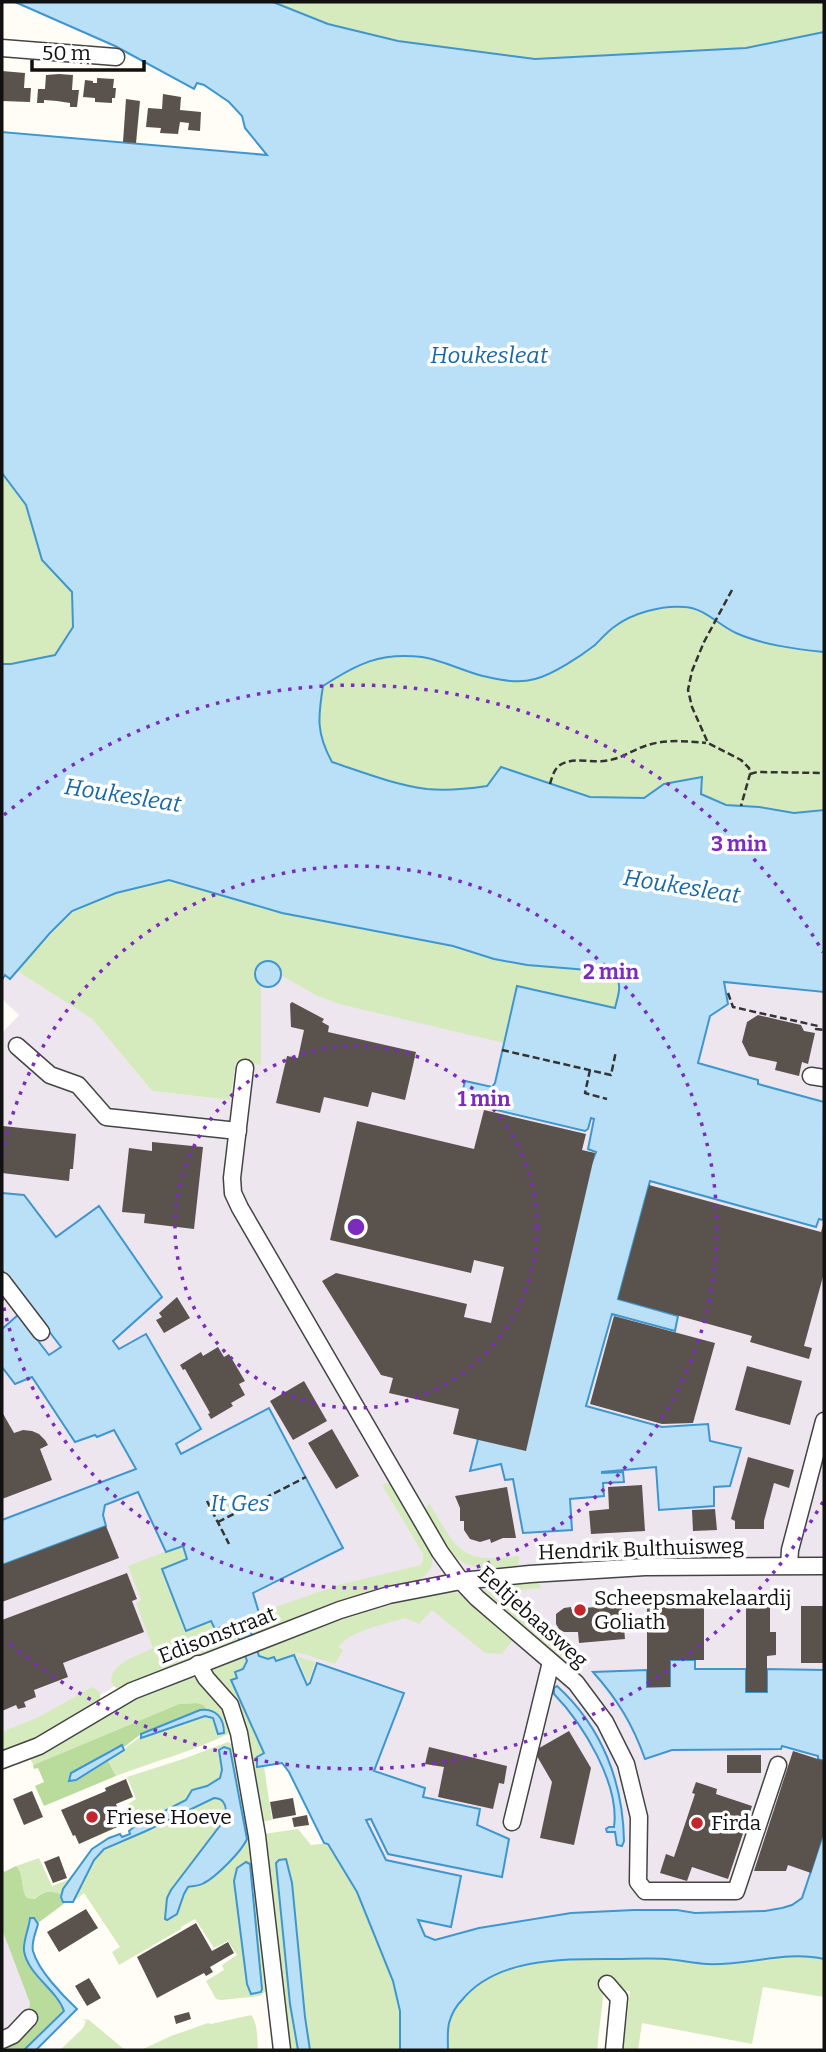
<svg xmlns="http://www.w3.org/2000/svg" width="826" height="2052" viewBox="0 0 826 2052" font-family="Bitter,serif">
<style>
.industrial{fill:#eee6ef}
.green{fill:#d5ebbd;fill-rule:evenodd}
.forest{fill:#b9dc9c}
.water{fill:#b9e0f7;stroke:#3f96cf;stroke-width:2}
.building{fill:#5a524d}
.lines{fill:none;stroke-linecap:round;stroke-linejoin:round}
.minor-casing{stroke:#444;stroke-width:19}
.path{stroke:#333;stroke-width:2.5;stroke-dasharray:7 3.5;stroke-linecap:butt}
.minor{stroke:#fff;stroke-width:16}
.ring{fill:none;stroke:#7b2cbf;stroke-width:3.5;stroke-dasharray:3.5 7}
.poi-dot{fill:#c4262e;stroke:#fff;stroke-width:2.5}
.labels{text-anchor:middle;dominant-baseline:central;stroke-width:7;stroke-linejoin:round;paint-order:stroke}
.street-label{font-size:21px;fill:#111;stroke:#fff}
.poi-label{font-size:21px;fill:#111;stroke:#fff;text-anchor:start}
.water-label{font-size:23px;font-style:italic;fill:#1768a6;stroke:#fff}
.centre{fill:#7b2cbf;stroke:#fff;stroke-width:3.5}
.ring-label{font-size:21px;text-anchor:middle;font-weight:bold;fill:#7b2cbf;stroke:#fff;stroke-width:7;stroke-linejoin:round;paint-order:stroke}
</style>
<rect width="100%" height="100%" fill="#fffdf5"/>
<g class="industrial">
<polygon points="17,971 92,1019 152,1091 230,1100 236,1062 261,1065 261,985 282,976 317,996 339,1004 612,972 824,992 824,1914 695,1913 677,1910 604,1911 538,1917 479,1928 435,1940 425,1936 417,1920 461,1876 386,1860 366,1821 371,1818 501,1877 509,1839 476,1825 479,1809 423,1796 425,1788 374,1771 376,1762 317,1664 310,1683 306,1685 259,1657 248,1624 253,1593 343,1548 269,1408 181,1454 175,1445 201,1429 147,1334 119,1349 113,1341 99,1207 56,1237 24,1195 2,1193 2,1033 19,1015 2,999 2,980 5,975 10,979"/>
<polygon points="2,1260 83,1364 190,1544 207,1607 121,1682 94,1699 2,1747"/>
<polygon points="2,1906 54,2033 21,2050 2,2050"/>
</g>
<g class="green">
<polygon points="273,2 824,2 824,32 746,48 535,59 472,53 398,41 328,24"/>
<polygon points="2,473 26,505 42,560 72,592 73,627 55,655 11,664 2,664"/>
<path d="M687 607 713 618 736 633 793 649 824 652V810L794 813 759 807 726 805 701 794V777L664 784 644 798 590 797 502 767 487 786C467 789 447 791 427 789 395 785 362 772 332 762 316 733 318 717 323 686 356 664 381 652 423 657 443 660 463 672 484 676 501 680 518 684 536 679 555 674 576 659 592 647 600 641 607 631 615 625 636 611 663 608 687 607Z"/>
<path d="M169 880 282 913 453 946 494 959 527 965 612 972C624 983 618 995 615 1008L517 986 504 1043 339 1004 317 996 282 976V974L259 984 261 985V1065L236 1062 230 1100 152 1091 92 1019 17 971 72 911 116 893Z"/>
<path d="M387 1483 394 1486C402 1500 431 1543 432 1556 434 1567 428 1574 419 1580L334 1604 252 1635 248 1624 259 1613 338 1585 421 1565 423 1560V1554L382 1485Z"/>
<path d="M429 1503C458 1550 459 1564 519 1556V1563L514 1568C457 1572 452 1559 425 1513V1509Z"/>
<path d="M182 1545 188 1559 162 1569 186 1631 212 1621 222 1627 235 1628 239 1639 150 1675 124 1687 116 1688 111 1682C111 1662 138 1656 153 1648L136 1603 141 1600 128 1566Z"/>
<polygon points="536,1582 540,1584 541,1588 495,1593 493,1596 575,1664 560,1663 484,1595 486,1588 489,1586"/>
<path d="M445 1590C470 1592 494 1621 512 1637V1641L502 1654 485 1653 432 1610 419 1624 405 1618C383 1625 354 1629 338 1647L343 1650 335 1664 297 1652 296 1656 315 1662 308 1683 297 1657 294 1655 276 1661 274 1657 268 1659 259 1657 257 1650 346 1617Z"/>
<polygon points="245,1654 247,1661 237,1678 232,1680 264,1753 257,1757 258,1767 264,1766 272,1820 261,1822 213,1675 213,1667"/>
<path d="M191 1676 203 1684 223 1708 231 1731 228 1734C192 1752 154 1761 116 1776L108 1761 140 1737 205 1716 213 1718 218 1734 224 1733 216 1713 196 1703 179 1704 33 1765 30 1757 67 1740 124 1704 159 1688Z"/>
<polygon points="92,1687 100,1692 100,1699 55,1729 2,1752 2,1732 39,1717"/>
<path d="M228 1742 234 1745 247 1806 267 1990 260 1996 221 2000 216 1999 206 1981 224 1970 222 1965 237 1955 228 1941 214 1948 195 1919 181 1927V1929L119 1965 112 1952 120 1947 84 1893 73 1902 94 1860 104 1849 146 1831 214 1798H218L224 1802 225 1819 171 1890 167 1920 177 1914 184 1894 188 1887 203 1884 237 1855 244 1846 219 1756 222 1770 221 1776 207 1786 192 1790 187 1800 131 1829 123 1810 129 1807 128 1804 136 1799 127 1777 186 1758ZM249 1862 253 1902 245 1964 242 1932 234 1881Z"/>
<polygon points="298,1829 311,1845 328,1843 356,1892 393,1981 400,2011 400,2050 310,2050 305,2017 292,1883 286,1859 278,1889 290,2004 298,2050 287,2050 263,1834"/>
<path d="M39 1858 52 1886 70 1879 61 1894C46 1890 45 1891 33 1899L27 1898C20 1888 25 1875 16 1866Z"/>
<path d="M786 1956H802L824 1959V1997L763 1987 752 2044 642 2023 638 2050H623L630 1991 604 1989 597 2050H448C448 2042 447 2032 449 2024 466 1950 607 1956 664 1959 678 1960 692 1963 707 1964 734 1965 760 1961 786 1956Z"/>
<path d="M251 2015C258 2023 257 2039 258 2050H141L171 2036 208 2023 211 2024Z"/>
<polygon points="82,2019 89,2020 125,2050 60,2050 83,2028 86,2021"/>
</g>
<g class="forest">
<polygon points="196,1703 203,1705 208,1710 200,1710 141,1734 124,1747 122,1745 114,1748 70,1774 76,1780 108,1761 116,1776 44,1806 35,1786 44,1782 38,1768 34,1769 33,1765 179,1704"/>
<path d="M16 1866C25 1875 20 1888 27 1898L34 1899C45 1891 47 1890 61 1894V1897L65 1903 38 1923 35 1918 30 1920C30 1929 24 1938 24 1947 24 1970 52 1992 69 2004L63 2013 24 2050H2V2047L29 2010 30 2003 2 1929V1868L4 1872Z"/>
</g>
<g class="water">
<path d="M15 2H273L328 24 398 41 535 59 746 48 824 32V652C795 649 763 645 736 633 720 626 704 608 685 607 662 605 632 613 614 627 607 632 601 639 595 645 581 656 552 675 535 679 517 684 501 680 483 676 463 671 442 660 422 657 380 652 357 664 323 686 318 717 316 733 332 762 362 772 395 785 427 789 447 791 467 789 487 786L501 767 590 797 644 798 664 784 702 777 701 794 726 805 759 807 794 813 824 810V992L724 982 728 1004 710 1016 698 1063 758 1080V1084L824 1102 823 1220 819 1219 816 1227 650 1181 618 1299 678 1316 675 1331 612 1314 586 1406 662 1427 708 1424 710 1441 741 1448 730 1486 714 1487V1506L659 1510 656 1467 602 1472V1473L623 1472 624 1482 603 1483 604 1496 570 1499 572 1530 523 1533 513 1479 505 1480 501 1464 470 1471 478 1439 596 1152 588 1149 594 1119 591 1118 588 1129 585 1131 488 1108 489 1101 462 1094 465 1081 492 1087 495 1083 517 986 615 1008C618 995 624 983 612 972L527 965 494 959 453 946 282 913 169 880 116 893 72 911 50 933 10 979 5 975 2 980V664H11L55 655 73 627 72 592 42 560 26 505 2 473V132L267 155 245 128 242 116 229 102 204 85 197 83 194 89 115 46Z"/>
<circle cx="268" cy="974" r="13"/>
<path d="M2 1193 24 1195 56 1237 99 1206 162 1297 113 1341 119 1349 146 1334 201 1429 176 1444 181 1454 269 1408 343 1548 253 1593 259 1613 248 1624 259 1656 268 1659 274 1657 276 1661 294 1655 307 1685 310 1683 317 1663 404 1693 374 1771 425 1788 423 1797 480 1809 477 1825 509 1839 502 1877 388 1854 371 1819 366 1820 386 1860 461 1876 451 1927 418 1920 425 1936 435 1940 479 1928 571 1913 634 1910H677L695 1913 765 1911 782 1908 792 1905 802 1898 824 1832V1959C785 1950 747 1966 707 1964 693 1963 679 1960 665 1959 649 1958 632 1959 616 1959 565 1959 497 1957 462 2000 456 2006 451 2016 449 2023 447 2032 448 2042 448 2050H400V2011L393 1981 357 1892 328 1844 324 1843 289 1772 282 1763 257 1767V1757L264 1753 231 1680 237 1678 235 1672 243 1669 247 1661 235 1629 222 1627 215 1629 211 1621 186 1631 162 1569 187 1559 183 1546 166 1552 138 1492 105 1505 103 1515 106 1526 2 1565V1520L136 1469 114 1430 97 1437 95 1435 75 1442 32 1377 15 1384 2 1367V1329L18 1315 49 1355 61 1347 2 1270Z"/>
<path d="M670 1660H695V1669H746V1692H767V1669L824 1670V1761L818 1759V1756L782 1746 781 1749 672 1750 645 1759C633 1725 618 1700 593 1672L647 1670V1687L670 1686Z"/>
<path d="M557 1686C602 1727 623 1782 624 1841L622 1846 617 1845 615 1832H607L606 1829 609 1827H614C620 1784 583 1724 554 1694V1688Z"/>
<path d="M200 1710C216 1708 224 1718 224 1733L218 1734 213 1718 205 1716 141 1738V1734Z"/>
<polygon points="122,1745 124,1750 76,1780 69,1781 71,1773"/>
<path d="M224 1747 230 1749 247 1839C242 1851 216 1877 204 1883 200 1886 193 1886 188 1887L184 1894 177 1914 167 1920 165 1919 167 1898 171 1890 225 1819C227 1809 226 1798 214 1798L146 1831 104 1849 94 1860 73 1902H63L61 1897 63 1889 92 1849 109 1838 120 1834 122 1837 130 1834 129 1831 135 1826 186 1800 192 1790 207 1786 220 1778 222 1770 219 1750Z"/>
<polygon points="286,1859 292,1883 305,2017 310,2050 298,2050 290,2004 276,1863 279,1860"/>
<polygon points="246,1862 250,1864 262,1989 261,1992 251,1994 247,1984 234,1881 237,1868"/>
<path d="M30 1918H34L38 1924C36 1932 31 1942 33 1951 38 1970 63 1996 77 2009L36 2050H24L64 2011C57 1990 28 1975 24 1951 23 1940 29 1929 30 1918Z"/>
</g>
<g class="building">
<polygon points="2,71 25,73 24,88 31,88 30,102 2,101"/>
<polygon points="59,74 73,75 72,90 79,90 77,107 70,107 70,103 57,101 44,100 44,103 37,103 38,89 45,89 46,75"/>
<polygon points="97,78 114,79 113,88 116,88 115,98 112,98 112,103 95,102 95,98 83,97 85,80 93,81 93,83 97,83"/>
<polygon points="163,94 181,97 180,110 201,112 200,131 188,130 189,123 180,122 178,134 160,133 161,128 146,127 148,108 162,109"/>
<polygon points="126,99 140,101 136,143 123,142"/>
<polygon points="292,1002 324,1019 322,1022 329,1026 328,1032 416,1052 405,1100 372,1092 368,1107 324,1097 320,1113 276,1103 287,1056 298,1058 304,1030 291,1027 290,1004"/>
<polygon points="758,1015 801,1025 804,1031 815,1033 808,1064 802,1062 799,1076 775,1070 777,1062 749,1056 742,1042 747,1022"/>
<polygon points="484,1110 586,1134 582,1150 595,1153 526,1451 453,1434 459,1409 389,1393 393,1378 381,1375 322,1281 336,1273 467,1304 464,1317 491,1323 504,1267 474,1260 471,1273 330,1240 357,1121 474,1149"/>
<polygon points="3,1126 76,1134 73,1169 70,1169 69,1181 2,1173"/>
<polygon points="152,1142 203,1147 194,1229 144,1223 145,1214 122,1212 129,1148 152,1151"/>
<polygon points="649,1185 821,1232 824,1222 824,1273 804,1346 812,1348 809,1359 750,1342 752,1336 618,1299"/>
<polygon points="177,1297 190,1318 164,1333 156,1320 162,1317 159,1313"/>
<polygon points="614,1316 715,1343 693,1423 662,1424 590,1404"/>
<polygon points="218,1347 224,1357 229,1354 245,1381 239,1384 245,1395 231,1403 233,1406 211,1419 208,1414 210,1413 185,1369 183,1370 180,1365 201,1352 203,1356"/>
<polygon points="747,1366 802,1381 790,1425 735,1410"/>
<polygon points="304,1381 327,1421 293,1440 270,1401"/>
<polygon points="2,1412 14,1433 23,1430 32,1431 39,1434 45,1440 48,1445 40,1449 52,1480 2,1499"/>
<polygon points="332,1429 359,1476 336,1489 308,1443"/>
<polygon points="748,1457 794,1470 789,1488 774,1483 764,1521 764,1529 735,1529 735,1521 731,1519"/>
<polygon points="642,1485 645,1531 591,1534 589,1511 609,1509 608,1487"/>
<polygon points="507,1487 516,1538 503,1538 491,1543 490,1539 480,1542 470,1539 464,1530 464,1521 460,1521 460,1508 455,1496"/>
<polygon points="715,1509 717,1530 693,1531 692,1510"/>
<polygon points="106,1526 119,1558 2,1602 2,1565"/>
<polygon points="127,1573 137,1599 132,1601 144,1632 63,1663 68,1677 34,1690 36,1697 24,1702 26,1707 18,1709 16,1705 2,1711 2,1620"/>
<polygon points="647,1603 704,1603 704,1660 670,1660 670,1687 647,1687"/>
<polygon points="746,1603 770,1603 770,1632 776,1632 776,1655 767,1656 767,1692 746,1692"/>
<polygon points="622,1605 625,1639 579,1643 578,1632 564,1632 559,1629 556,1624 556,1614 564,1608 571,1607 571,1609"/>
<rect x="801" y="1606" width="23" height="57"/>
<polygon points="569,1731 591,1768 574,1845 540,1838 552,1782 534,1751"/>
<polygon points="429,1747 507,1766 504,1784 499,1783 493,1809 438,1797 444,1767 425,1764"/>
<polygon points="793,1751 824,1761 824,1832 811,1873 788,1865 786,1871 754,1871"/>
<rect x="727" y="1755" width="34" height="18"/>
<polygon points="126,1779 133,1797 116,1804 124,1824 79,1844 75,1835 73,1836 61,1810 106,1791 105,1788"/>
<polygon points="696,1782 717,1789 716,1794 752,1806 728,1879 692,1867 687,1881 660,1873 666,1854 674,1857 695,1794 692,1793"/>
<polygon points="32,1791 43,1817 24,1825 13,1799"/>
<polygon points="293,1798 296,1815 273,1819 270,1802"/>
<polygon points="307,1815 309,1825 294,1827 292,1818"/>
<polygon points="59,1856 67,1878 53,1883 44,1862"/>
<polygon points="86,1909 98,1928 59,1952 47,1932"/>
<polygon points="196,1923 212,1951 228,1942 234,1953 210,1967 213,1972 206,1976 204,1973 157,1998 137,1957"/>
<polygon points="89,1978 101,1998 87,2006 75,1986"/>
<polygon points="189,2012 191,2019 176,2024 174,2016"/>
</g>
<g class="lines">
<defs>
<g id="minor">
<polyline points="2,48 116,57"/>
<polyline points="17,1046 50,1075 78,1085 106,1117 238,1131"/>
<polyline points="245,1068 232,1178 233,1193 240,1208 440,1552 461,1581 477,1598 576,1683 605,1722 626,1764 639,1817 638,1882 645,1891 736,1891 778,1765"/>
<polyline points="811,1076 824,1078"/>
<polyline points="2,1281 41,1332"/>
<polyline points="789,1565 790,1550 824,1421"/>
<polyline points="198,1664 206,1678 230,1705 239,1733 257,1836 282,2050"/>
<polyline points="2,1760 39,1746 132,1691 340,1610 389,1595 461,1581 530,1574 645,1567 824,1566"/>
<polyline points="512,1822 551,1662"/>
<polyline points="607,1984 619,1998 614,2050"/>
<polyline points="2,2040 13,2035 29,2018"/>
</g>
</defs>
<use href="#minor" class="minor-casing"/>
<g class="path">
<polyline points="732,590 704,642 692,671 688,690 692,707 708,743 741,760 749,768 750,774 741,806"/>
<polyline points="750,774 757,772 824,773"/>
<path d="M550 784C552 777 554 769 560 765 574 756 594 764 610 760 622 758 633 750 645 746 664 739 687 741 706 743"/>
<polyline points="728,993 733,1007 818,1026 816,1029 824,1030"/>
<polyline points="502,1050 611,1075 616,1051"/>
<polyline points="590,1070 585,1093 607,1099"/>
<polyline points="207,1501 229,1544"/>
<polyline points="218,1522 306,1477"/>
</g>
<use href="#minor" class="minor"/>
</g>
<g class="ring">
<circle cx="356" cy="1227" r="181"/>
<path d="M2 1155A361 361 0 1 1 2 1299"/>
<path d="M823 1502A542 542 0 0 1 4 1639M4 815A542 542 0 0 1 823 952"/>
</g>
<g class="poi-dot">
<circle cx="580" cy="1610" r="7"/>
<circle cx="92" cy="1817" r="7"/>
<circle cx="697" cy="1823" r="7"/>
</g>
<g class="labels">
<g class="street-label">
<text transform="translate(641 1549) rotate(-2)">Hendrik Bulthuisweg</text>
<text transform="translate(533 1617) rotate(42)">Eeltjebaasweg</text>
<text transform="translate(217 1635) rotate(-21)">Edisonstraat</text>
</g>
<g class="poi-label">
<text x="594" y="1598">Scheepsmakelaardij<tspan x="594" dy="24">Goliath</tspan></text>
<text x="106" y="1817">Friese Hoeve</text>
<text x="711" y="1823">Firda</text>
</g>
<g class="water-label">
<text x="489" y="355">Houkesleat</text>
<text transform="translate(123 795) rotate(9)">Houkesleat</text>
<text transform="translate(682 886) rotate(9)">Houkesleat</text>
<text x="240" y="1503">It Ges</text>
</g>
</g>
<circle cx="356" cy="1227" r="10" class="centre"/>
<g class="ring-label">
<text x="739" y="851">3 min</text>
<text x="611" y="979">2 min</text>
<text x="484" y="1106">1 min</text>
</g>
<rect width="826" height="2052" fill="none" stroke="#111111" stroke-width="7"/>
<path d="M32 60v10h112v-10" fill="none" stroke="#111111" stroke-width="3.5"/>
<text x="42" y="60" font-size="21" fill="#111111" stroke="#ffffff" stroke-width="5" paint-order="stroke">50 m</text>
</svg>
